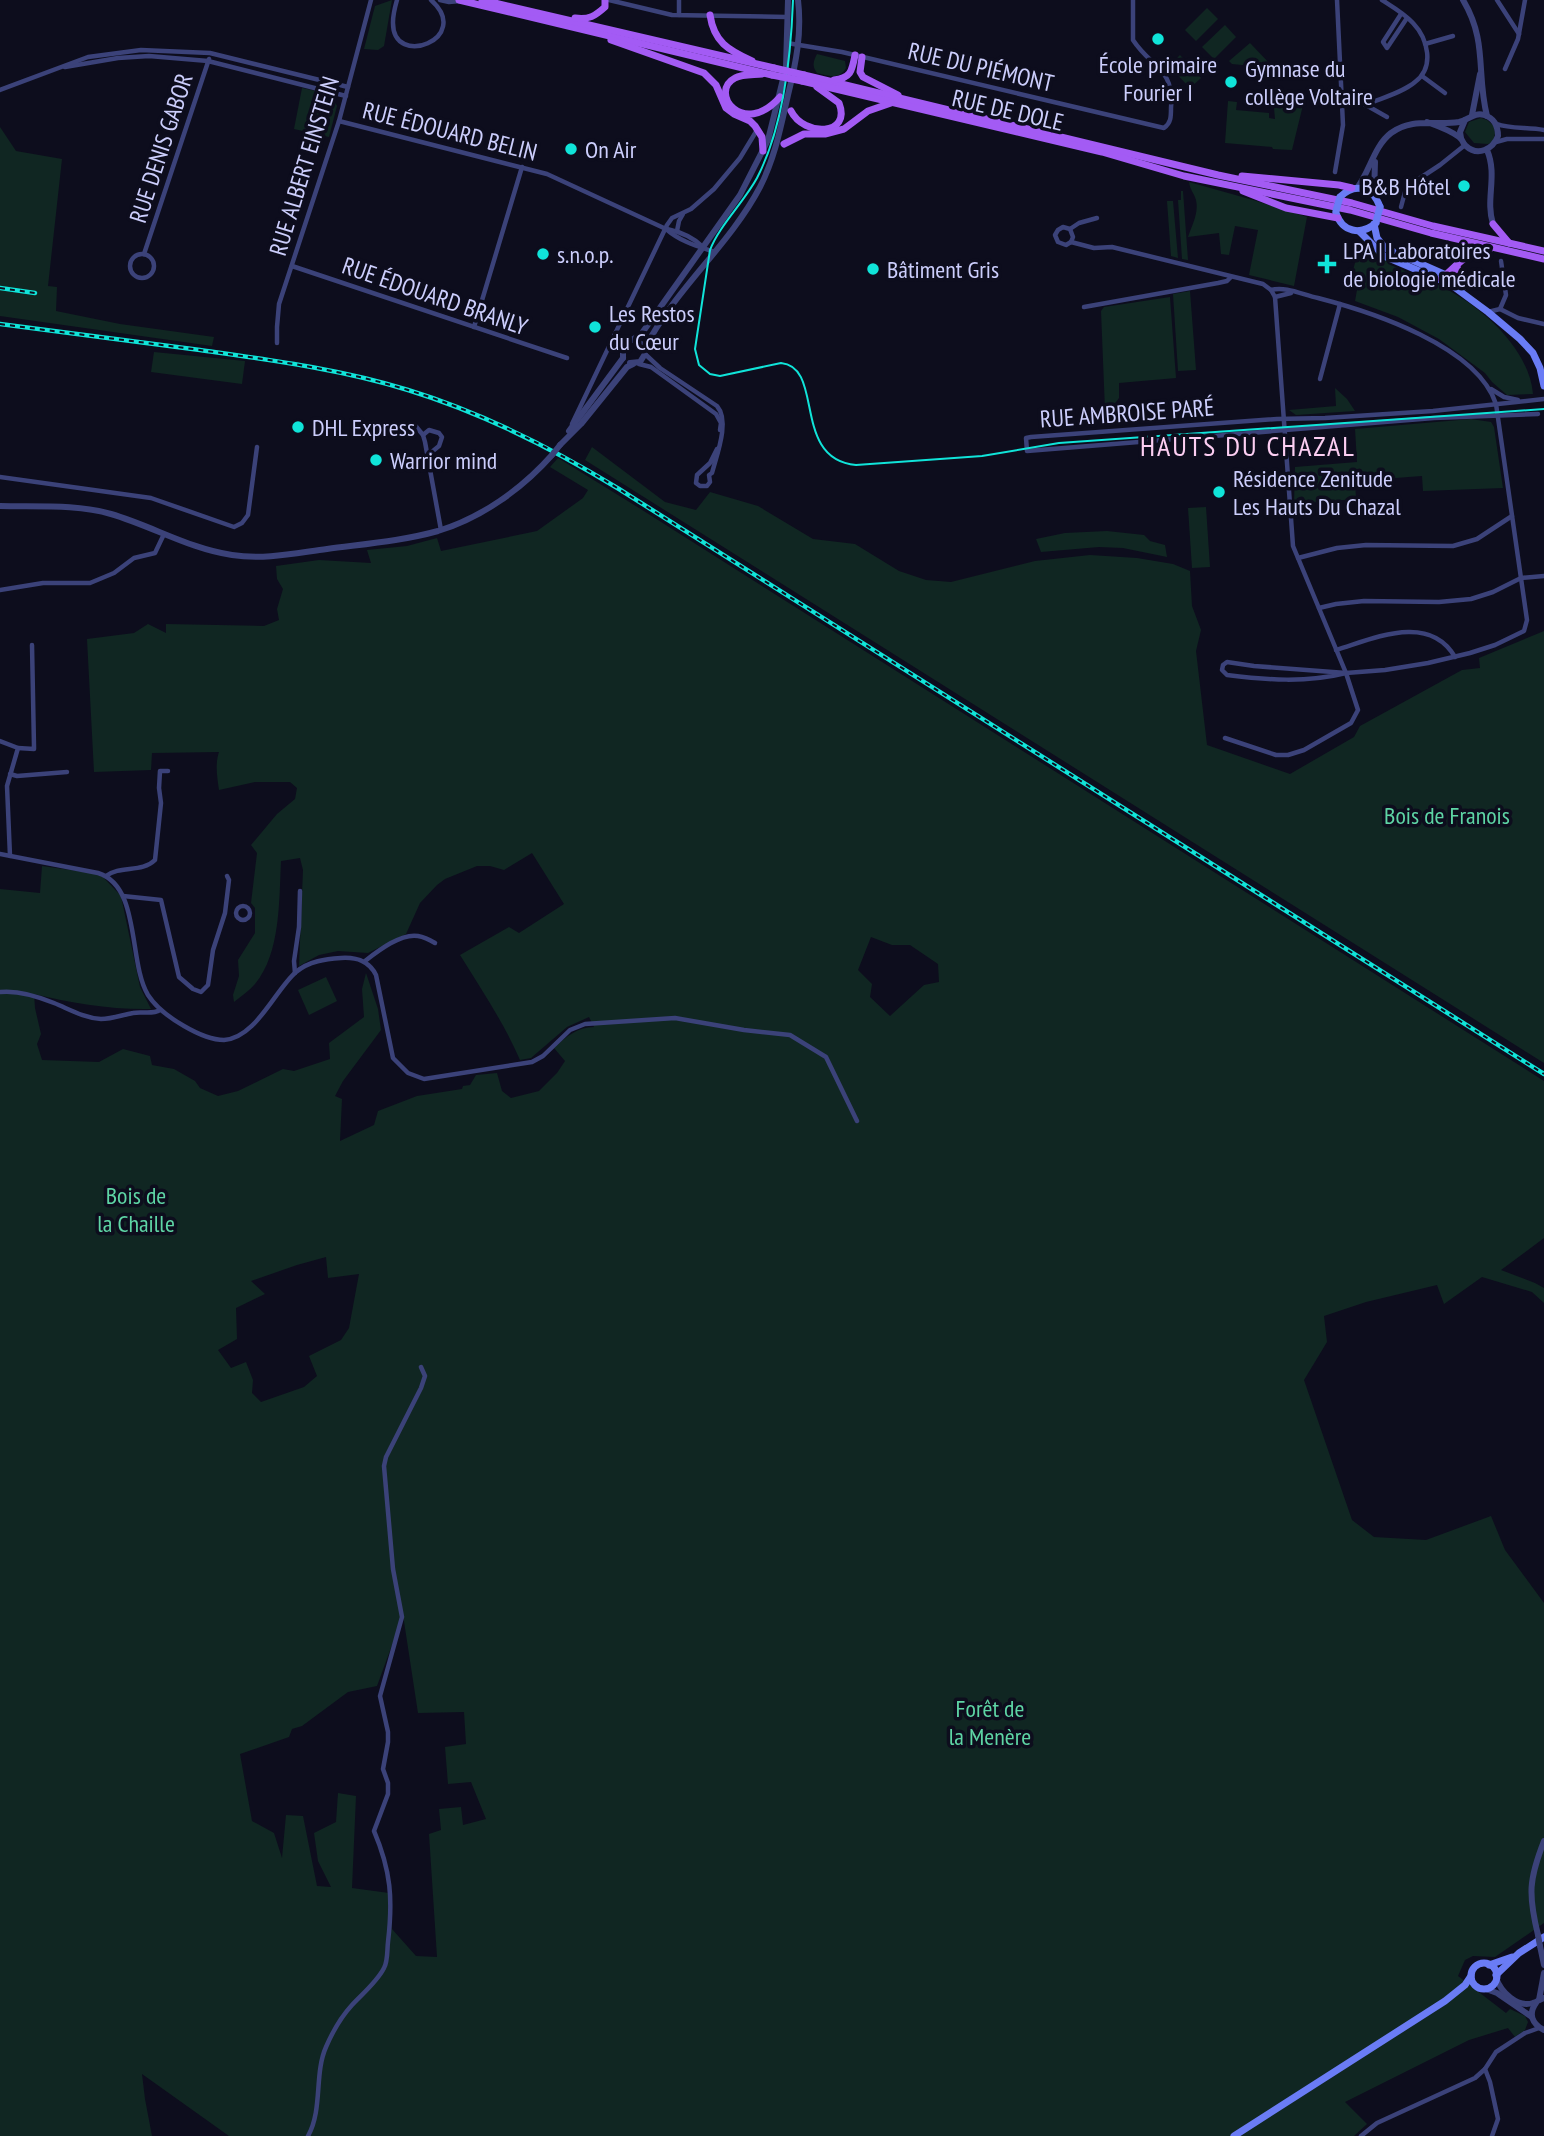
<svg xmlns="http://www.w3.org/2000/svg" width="1544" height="2136" viewBox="0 0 1544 2136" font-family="'PT Sans Narrow',sans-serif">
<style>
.green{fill:#102622;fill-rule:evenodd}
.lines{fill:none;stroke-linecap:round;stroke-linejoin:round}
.minor{stroke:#3b4279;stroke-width:4.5}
.tertiary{stroke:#3b4279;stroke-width:6}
.secondary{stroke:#6a7cf5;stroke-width:7}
.primary{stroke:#a35bf4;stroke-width:7}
.tram{stroke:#10e4d9;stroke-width:2}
.rail-casing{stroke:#10e4d9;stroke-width:4.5}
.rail{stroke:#0d0d1d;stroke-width:2;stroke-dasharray:5;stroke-linecap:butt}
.tertiary-bridge{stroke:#3b4279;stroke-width:6}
.secondary-bridge{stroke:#6a7cf5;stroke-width:7}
.primary-bridge{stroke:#a35bf4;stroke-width:7}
.poi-dot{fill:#10e4d9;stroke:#0d0d1d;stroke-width:2.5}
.labels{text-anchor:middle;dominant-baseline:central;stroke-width:7;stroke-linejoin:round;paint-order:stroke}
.poi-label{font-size:24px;fill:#cccefc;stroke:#0d0d1d;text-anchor:start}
.street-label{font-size:24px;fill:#cccefc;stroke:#0d0d1d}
.park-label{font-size:24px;fill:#5ed5a5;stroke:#0d0d1d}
.quarter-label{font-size:28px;letter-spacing:2px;fill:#fccef2;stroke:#0d0d1d}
</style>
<rect width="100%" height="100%" fill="#0d0d1d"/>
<g class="green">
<polygon points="392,0 384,46 378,50 364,49 375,6"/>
<polygon points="1207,8 1218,19 1196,41 1185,30"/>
<polygon points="1225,25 1236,37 1214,59 1202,47"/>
<polygon points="1250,43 1273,67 1272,68 1232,64 1229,61"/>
<path d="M817 54 845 61 846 68C839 80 828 76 817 73 812 66 813 62 817 54Z"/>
<polygon points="1180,55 1201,78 1190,88 1169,66"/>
<polygon points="302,88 331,94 337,106 329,137 294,129"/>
<polygon points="1273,97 1295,99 1303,105 1292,150 1273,149 1272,147 1225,143 1228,101 1237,102 1236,110 1269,113 1269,118 1275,119"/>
<polygon points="1481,118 1487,120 1494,126 1495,133 1493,142 1488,144 1474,143 1465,132 1469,122"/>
<polygon points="0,127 16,151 62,159 48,286 57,287 56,311 120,324 214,337 212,346 0,316"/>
<path d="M1189 182 1253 200 1307 217 1294 286 1249 275 1258 230 1235 226 1229 255 1221 254 1219 233 1188 237C1192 225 1199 213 1196 200 1194 193 1190 190 1189 182Z"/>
<polygon points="1181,191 1183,191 1188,260 1182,259 1178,200 1181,200"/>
<polygon points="1167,201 1173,201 1178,258 1171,256"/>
<path d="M1362 239 1386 260 1388 264C1404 271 1422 277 1438 285 1478 303 1529 347 1533 394L1507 395 1492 382 1485 373 1439 339 1398 317 1355 301 1357 290 1348 287Z"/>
<polygon points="1190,291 1196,370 1178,371 1173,294"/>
<polygon points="1170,297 1176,378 1119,383 1119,398 1110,410 1105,410 1101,311 1104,307"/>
<polygon points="154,352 245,361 242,384 151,372"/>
<polygon points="1335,388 1347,399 1355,411 1296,415 1289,410 1336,406"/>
<polygon points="1471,419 1491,422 1494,427 1503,488 1423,491 1422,476 1355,481 1356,499 1294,504 1295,467 1357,462 1355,429"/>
<polygon points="592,447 665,502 696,510 710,492 758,506 813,539 855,544 899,571 926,580 951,582 1035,561 1090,555 1137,558 1173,564 1190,571 1192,606 1201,630 1196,651 1207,745 1290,774 1354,737 1360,726 1462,670 1480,668 1479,658 1544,631 1544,1063 585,460"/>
<path d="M558 458 639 508 1544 1081V1238L1501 1270 1535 1283 1544 1288V1303L1532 1292 1482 1277 1444 1304 1437 1285 1366 1302 1324 1316 1327 1342 1304 1380 1352 1520 1374 1537 1426 1540 1491 1516 1505 1550 1544 1603V1923L1495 1957 1473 1956 1465 1960 1458 1976 1506 2013 1510 2009 1525 2016 1528 2022 1525 2030 1515 2037 1508 2028 1469 2040 1345 2102 1367 2124 1354 2136H229L142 2074 145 2099 152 2136H0V889L40 893 42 866 92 873 103 877 121 896 140 987 151 1009C113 1010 71 1003 34 994L35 1008 41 1034 37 1044 42 1060 99 1062 123 1049 150 1056 152 1065 174 1069 195 1081 200 1088 218 1096 238 1091 283 1069 294 1071 330 1059 329 1043 364 1017 362 989 366 973 378 1009 381 1030 343 1081 335 1096 342 1099 340 1141 374 1125 378 1111 417 1096 462 1089 463 1086 470 1085 476 1075 497 1073 502 1091 511 1098 539 1091 557 1073 565 1061 554 1048C566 1037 577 1027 594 1027L589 1017 567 1027 531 1058 520 1060C504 1023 481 989 460 955L509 927 519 933 564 904 532 853 504 870 490 866H477L445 879 437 885 420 903 406 934 368 953 338 951 319 955 299 966 303 870 300 858 281 861C279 899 281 953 255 984 249 991 241 996 234 1002L233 995 239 976 238 960 255 933V908L251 903 257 853 251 845 277 814 295 799 297 788 290 782H255L219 790C217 776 215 764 219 752L152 753 151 770 94 772 87 639 134 633 148 624 166 633V624L264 626 279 620 277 609 283 589 277 579 276 566 319 560 371 563 367 550 407 546 437 538 441 551 537 531 583 498 588 490 550 467ZM871 937 892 945H910L938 964 939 982 924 985 890 1016 870 997 872 984 858 970ZM326 1257 328 1278 359 1274 349 1328 341 1340 309 1356 317 1376 304 1387 261 1402 252 1393 253 1380 246 1362 231 1368 218 1350 237 1339 236 1308 265 1294 251 1281 297 1265ZM403 1615 418 1713 464 1712 466 1744 445 1747 448 1784 471 1782 486 1819 463 1825 461 1807 439 1809 441 1830 429 1834 437 1957 416 1956 392 1929 389 1893 352 1888 356 1796 338 1793 336 1822 314 1833 318 1861 331 1887 317 1886 303 1816 286 1815 282 1858 274 1833 252 1821 240 1754 289 1737 292 1729 302 1726 348 1692 377 1686Z"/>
<polygon points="1206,507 1210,567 1192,568 1188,508"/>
<polygon points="1107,531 1144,535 1150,541 1165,545 1167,557 1123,548 1099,547 1041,552 1036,539 1065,533"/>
<polygon points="326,977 337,1001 309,1015 298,990"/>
</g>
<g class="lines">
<g class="minor">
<path d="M397 0C395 7 393 14 393 22 392 70 474 38 431 0"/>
<polyline points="440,0 449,2 460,1"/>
<polyline points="609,0 672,15 787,17"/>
<polyline points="1497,0 1519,34"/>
<polyline points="1401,14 1383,42 1387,48 1407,18"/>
<polyline points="679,15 679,0"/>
<path d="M787 43 842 52 1164 128C1171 123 1171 117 1171 108 1174 67 1152 69 1133 40V0"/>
<polyline points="1425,44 1453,36"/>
<polyline points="65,67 118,58 149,56 208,61 346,96"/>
<polyline points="1505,69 1518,39 1525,0"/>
<polyline points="1422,76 1445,93"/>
<polyline points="0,90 88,57 141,50 210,53 348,87"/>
<polyline points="1343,92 1387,117"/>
<path d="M1365 105C1381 98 1402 93 1415 82 1435 67 1428 39 1413 23 1405 14 1393 7 1382 0"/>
<path d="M339 121 547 174 666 229C681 242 697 246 715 252"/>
<path d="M1497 124C1509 129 1529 127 1544 130"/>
<polyline points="1496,142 1507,139 1544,139"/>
<polyline points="1335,172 1343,125 1337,0"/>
<polyline points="1401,207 1405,192 1408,186 1440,165 1465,145"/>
<path d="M667 229C681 232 693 237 703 247"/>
<polyline points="1070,229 1073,237 1071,242"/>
<polyline points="677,231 679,221 683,214"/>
<polyline points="1071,242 1094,248 1112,247 1263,284 1271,290 1275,297 1293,546 1346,673 1358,710 1351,723 1304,750 1288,755 1276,755 1225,738"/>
<polyline points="1071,242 1066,245 1058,242 1055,235 1058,230 1063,227 1070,229 1079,223 1097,218"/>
<circle cx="142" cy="266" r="12"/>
<polyline points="144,254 209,59"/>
<polyline points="292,266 567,358"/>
<path d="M1271 290C1286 286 1303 295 1318 298 1372 312 1477 346 1496 404L1527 620 1524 631 1495 645 1470 653 1428 663 1385 670 1346 673 1254 666 1227 662 1223 665 1222 670 1227 675C1267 680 1306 683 1346 673"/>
<polyline points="1275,297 1291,293"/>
<polyline points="1084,307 1218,283 1227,281 1231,277"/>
<polyline points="1500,309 1518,318 1544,324"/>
<polyline points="1488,312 1500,309 1506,295 1501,261"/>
<polyline points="474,327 522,167"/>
<polyline points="277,343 277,327 279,304 339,121 371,0"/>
<path d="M645 354 660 368 717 406C730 421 717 454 712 473L709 475 710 482 707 486H700L696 483 697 475 710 463 717 449"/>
<polyline points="639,364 651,367 716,414 721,423 720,430"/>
<polyline points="1320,379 1340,304"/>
<polyline points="1491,389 1504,397 1518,400"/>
<polyline points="1538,414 1434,418 1027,451 1026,438 1031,437 1277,419 1325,418 1433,411 1544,399"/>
<polyline points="414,424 423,435 425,442 441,530"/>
<polyline points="572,424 667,225 672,218 691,209 714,189 740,158 757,130"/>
<polyline points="423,435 429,430 439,433 442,437 439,446 428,455"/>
<polyline points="0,477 151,498 234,527 242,523 248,515 257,447"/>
<polyline points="1298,558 1337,548 1366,545 1453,546 1477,539 1512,516"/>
<polyline points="0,590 43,583 90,583 114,573 134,558 155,553 164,534"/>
<polyline points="1319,608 1336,604 1364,601 1439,602 1471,599 1493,592 1521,578 1544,576"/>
<path d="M1336 650C1373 639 1429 612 1455 657"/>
<polyline points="0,741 18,748 7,786 10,856"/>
<polyline points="18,748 34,749 34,747 32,645"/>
<polyline points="10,774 17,776 67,772"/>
<path d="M0 854 98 873C141 886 128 962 148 995 157 1009 170 1018 184 1026 196 1033 210 1040 224 1040 256 1038 275 990 296 972 309 961 326 959 341 958 357 957 369 961 376 975L393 1058 408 1073 424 1079 532 1062 543 1056 570 1030 585 1024 675 1018 744 1030 790 1035 826 1057 857 1121"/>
<path d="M106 876C120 865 142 873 155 860L161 803 159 788 160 771H168"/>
<polyline points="123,896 161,900 179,977 193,989 201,992 208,985 213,950 225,913 229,880 227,876"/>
<circle cx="243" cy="913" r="7"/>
<path d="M365 961C378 951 401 933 418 936 424 937 430 940 435 943"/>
<polyline points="295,973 294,961 299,927 300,891"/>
<path d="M0 992C18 990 37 996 54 1003 69 1009 84 1018 101 1019 112 1019 122 1015 133 1013 142 1011 152 1015 160 1010"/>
<path d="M308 2136C323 2109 314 2074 326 2047 332 2033 342 2016 352 2005 362 1994 377 1982 384 1968 388 1961 387 1950 388 1942 393 1899 391 1871 374 1831L388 1794V1783L383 1769 388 1742V1732L380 1696 402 1617 393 1569 384 1466 386 1457 421 1388 425 1376 421 1367"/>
<polyline points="1361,2136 1377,2123 1475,2078 1485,2069"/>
<polyline points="1492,2136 1498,2119 1490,2082 1485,2069 1496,2052 1525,2033 1539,2028"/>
</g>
<g class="tertiary">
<path d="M1463 0C1488 42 1476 73 1487 116"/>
<polyline points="1472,115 1480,74"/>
<polyline points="1461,138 1460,132 1465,120"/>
<path d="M1487 150C1498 176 1485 199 1493 224"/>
<path d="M1357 188C1370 171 1374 146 1391 133 1413 117 1435 126 1459 122 1469 120 1474 112 1484 115 1494 118 1498 126 1498 136 1493 149 1478 157 1466 146 1460 140 1465 142 1459 137 1450 130 1438 126 1427 122"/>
<polyline points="1374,195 1375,162"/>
<path d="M645 348C675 289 729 246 760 187 775 158 781 126 788 95 796 63 802 33 798 0"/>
<path d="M623 358V347C628 339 636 340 642 333L740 195 768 140 786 67 788 0"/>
<polyline points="630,363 640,362 645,354 643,345 634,340"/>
<polyline points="569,431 623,358"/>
<polyline points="560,445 581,424 627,367 633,364"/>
<path d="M0 506C36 507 77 504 111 514 152 526 190 549 232 555 264 560 296 553 327 549 364 544 402 541 438 531 481 518 522 489 552 455"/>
<path d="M1538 1935C1528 1894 1529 1879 1544 1841"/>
<polyline points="1540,1946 1544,1965"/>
<path d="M1496 1978C1501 1992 1517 2008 1533 2003 1537 2002 1540 1999 1544 1998"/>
<polyline points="1486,1989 1497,1993 1532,2017"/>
<polyline points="1539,2000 1544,1973"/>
<path d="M1536 2003C1528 2014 1532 2024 1544 2030"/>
</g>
<g class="secondary">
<path d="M1340 197C1355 182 1373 187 1380 207"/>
<path d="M1336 213C1342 232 1361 236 1376 223"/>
<polyline points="1374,224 1377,238 1385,248 1446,275 1463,287"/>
<polyline points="1359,231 1384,256 1450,284 1488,312 1520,339 1533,353 1540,368 1544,386"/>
<circle cx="1484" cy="1976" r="13"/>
<polyline points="1489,1965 1512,1957"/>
<polyline points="1496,1975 1519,1953 1544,1937"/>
<polyline points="1234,2136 1445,2001 1465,1985 1471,1976"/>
</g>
<g class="primary">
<polyline points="459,0 772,75"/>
<polyline points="482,0 774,68"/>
<path d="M710 15C714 42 728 50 752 61"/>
<path d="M575 18C589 20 595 16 605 7V0"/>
<polyline points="611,40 704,73 716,85 726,108 734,114 750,121 755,126 762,137 763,151"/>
<polyline points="862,57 860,72 863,77 898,95"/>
<path d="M762 74C754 75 742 74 735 78 708 92 743 139 780 97"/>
<polyline points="804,75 1218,175 1352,203 1433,226 1544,251"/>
<path d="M834 80C851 78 852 71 855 55"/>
<polyline points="802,81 1102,152 1184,176 1350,210 1431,233 1544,259"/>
<path d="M791 111C804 137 852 136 839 103L817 87"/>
<polyline points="784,144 804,134 825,134 844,129 868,111 891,103"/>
<polyline points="1242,176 1339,185 1352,188"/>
<polyline points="1243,191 1286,208 1338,218"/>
<polyline points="1493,224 1509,243"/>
<polyline points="1457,265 1459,284"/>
<path d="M1441 279C1456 267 1468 249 1489 250"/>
</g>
<path class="tram" d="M793 0C791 56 783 128 757 178 744 202 719 226 710 250L695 349 699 365 710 374 720 376 781 363C825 367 791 459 856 465L982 456 1059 443 1544 409"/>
<defs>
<g id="rail">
<polyline points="0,288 35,293"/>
<path d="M0 324C67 333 133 341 200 350 270 360 340 369 408 390 483 413 552 448 619 489L1544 1074"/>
</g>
</defs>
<use href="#rail" class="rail-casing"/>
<use href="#rail" class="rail"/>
<g class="tertiary-bridge">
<polyline points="552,455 560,445"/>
<polyline points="1538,1935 1540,1946"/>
</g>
<g class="secondary-bridge">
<polyline points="1336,211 1340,197"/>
<polyline points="1376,222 1380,207"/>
</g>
<g class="primary-bridge">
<polyline points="774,68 804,75"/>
<polyline points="772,75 802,81"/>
</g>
</g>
<g class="poi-dot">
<circle cx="1158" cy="39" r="7"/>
<circle cx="1231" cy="82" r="7"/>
<circle cx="571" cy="149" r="7"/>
<circle cx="1464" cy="186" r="7"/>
<circle cx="543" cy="254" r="7"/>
<path d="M1323.5 253.5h7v7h7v7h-7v7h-7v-7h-7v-7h7z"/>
<circle cx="873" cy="269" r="7"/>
<circle cx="595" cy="327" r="7"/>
<circle cx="298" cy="427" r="7"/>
<circle cx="376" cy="460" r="7"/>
<circle cx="1219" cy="492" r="7"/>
</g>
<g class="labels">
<g class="poi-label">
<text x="1158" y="64" text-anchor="middle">École primaire<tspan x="1158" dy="28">Fourier I</tspan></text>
<text x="1245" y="68">Gymnase du<tspan x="1245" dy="28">collège Voltaire</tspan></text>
<text x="585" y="149">On Air</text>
<text x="1450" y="186" text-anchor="end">B&amp;B Hôtel</text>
<text x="1343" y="250">LPA | Laboratoires<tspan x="1343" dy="28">de biologie médicale</tspan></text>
<text x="557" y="254">s.n.o.p.</text>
<text x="887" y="269">Bâtiment Gris</text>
<text x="609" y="313">Les Restos<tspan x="609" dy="28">du Cœur</tspan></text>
<text x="312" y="427">DHL Express</text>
<text x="390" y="460">Warrior mind</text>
<text x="1233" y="478">Résidence Zenitude<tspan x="1233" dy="28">Les Hauts Du Chazal</tspan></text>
</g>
<g class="street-label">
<text transform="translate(981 67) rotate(13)">RUE DU PIÉMONT</text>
<text transform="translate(1008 110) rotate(13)">RUE DE DOLE</text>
<text transform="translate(450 131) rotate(14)">RUE ÉDOUARD BELIN</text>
<text transform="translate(161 148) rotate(-72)">RUE DENIS GABOR</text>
<text transform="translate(304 166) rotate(-73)">RUE ALBERT EINSTEIN</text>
<text transform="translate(435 296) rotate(19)">RUE ÉDOUARD BRANLY</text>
<text transform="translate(1127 413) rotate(-4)">RUE AMBROISE PARÉ</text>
</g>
<g class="park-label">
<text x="1447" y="815">Bois de Franois</text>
<text x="136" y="1195">Bois de<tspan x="136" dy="28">la Chaille</tspan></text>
<text x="990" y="1708">Forêt de<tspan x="990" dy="28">la Menère</tspan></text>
</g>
<g class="quarter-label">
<text x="1248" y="445">HAUTS DU CHAZAL</text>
</g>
</g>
</svg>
